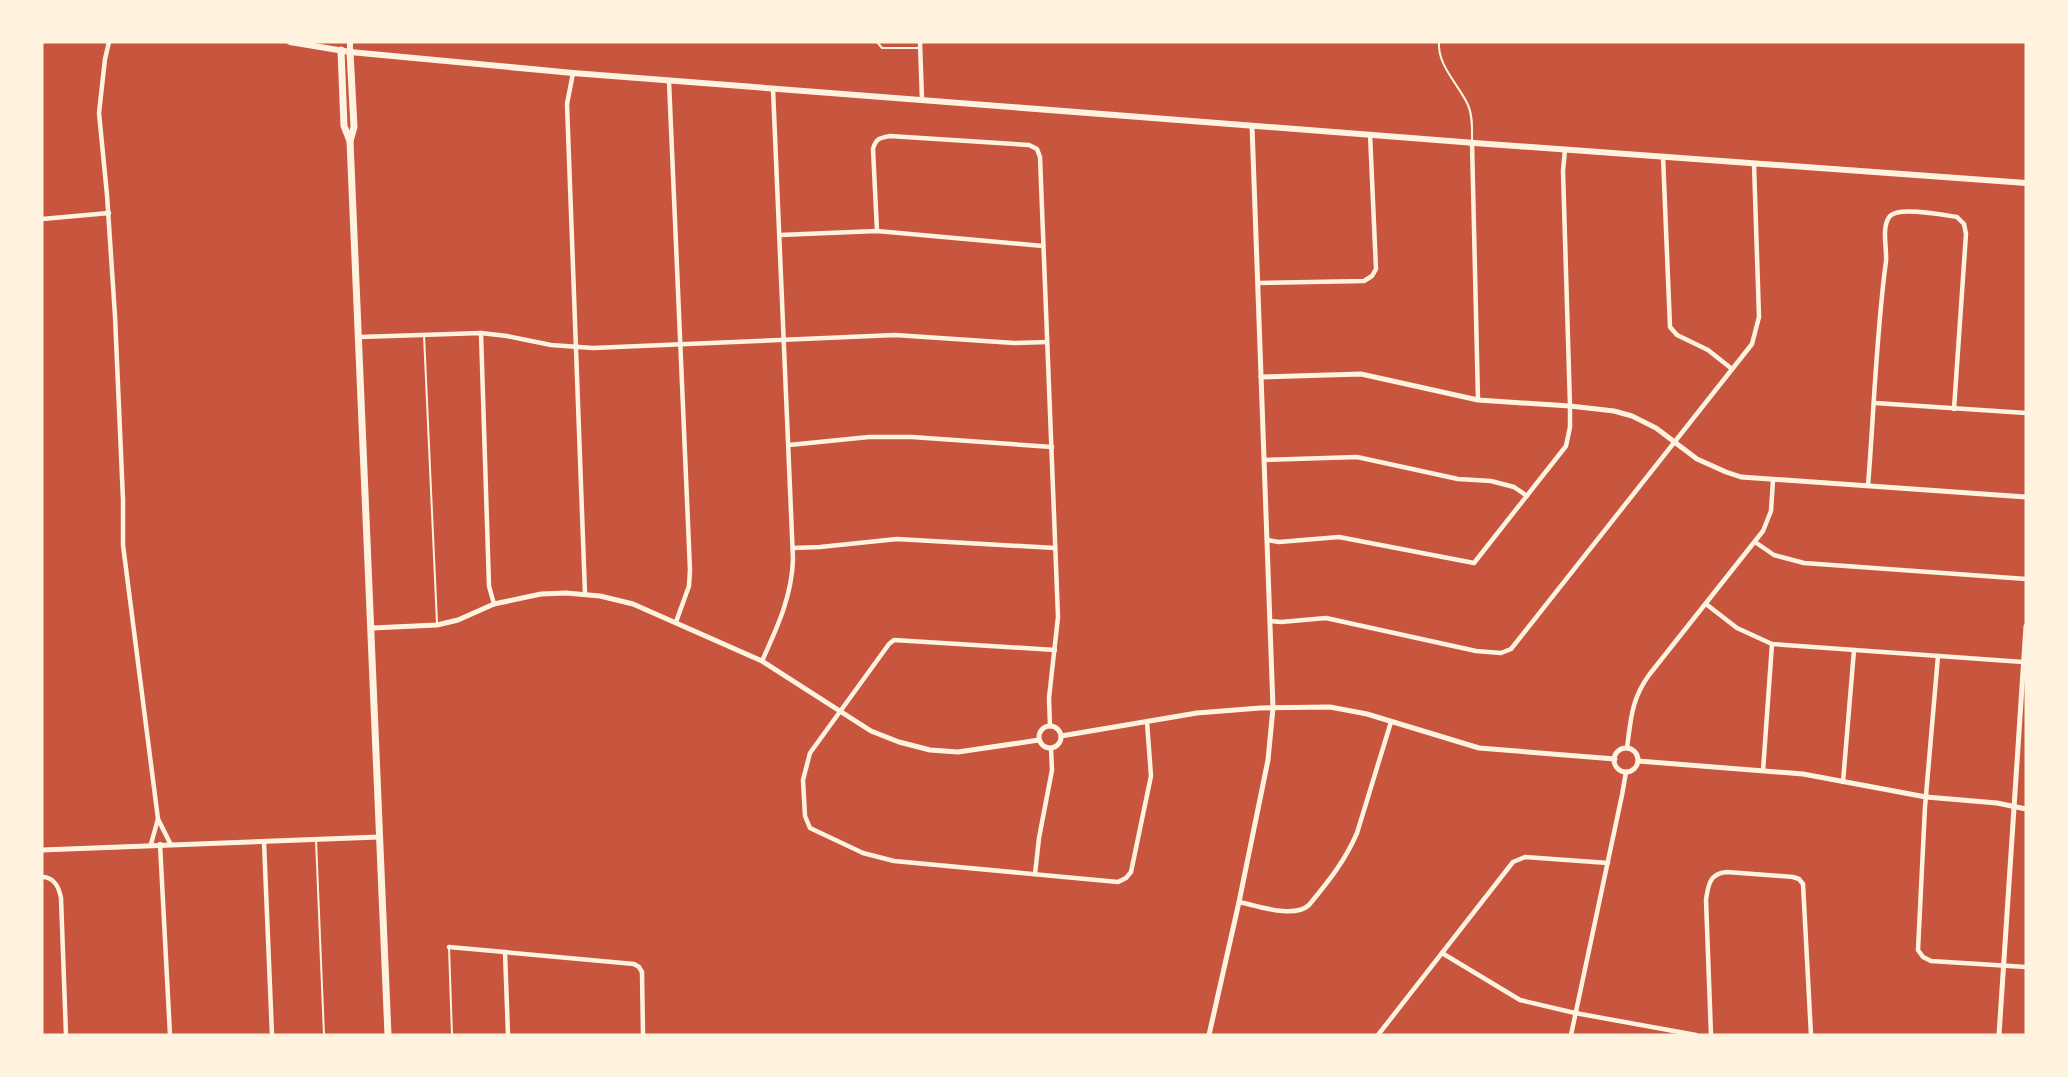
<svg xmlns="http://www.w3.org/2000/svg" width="2068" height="1077" viewBox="0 0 2068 1077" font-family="'Golos Text',sans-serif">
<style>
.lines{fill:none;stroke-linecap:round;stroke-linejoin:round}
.service{stroke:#fff3e0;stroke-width:2}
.minor{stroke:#fff3e0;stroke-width:4.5}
.tertiary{stroke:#fff3e0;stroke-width:5}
.secondary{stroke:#fff3e0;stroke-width:6}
.primary{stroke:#fff3e0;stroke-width:7}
</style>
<rect width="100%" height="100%" fill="#c8553d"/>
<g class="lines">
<g class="service">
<polyline points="877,42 882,48 920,48"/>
<path d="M1439 42C1437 65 1459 85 1468 105 1473 116 1472 130 1472 142"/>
<polyline points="424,335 437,623"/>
<polyline points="316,840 324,1035"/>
<polyline points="449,947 452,1035"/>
</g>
<g class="minor">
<polyline points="109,42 105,59 99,113 107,195 115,316 123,500 123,545 158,819 170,843"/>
<polyline points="920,42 922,100"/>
<polyline points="573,73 567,104 585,594"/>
<polyline points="669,81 690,570 689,586 676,622"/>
<polyline points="1472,142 1478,400"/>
<polyline points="1663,156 1670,327 1677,335 1708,350 1732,369"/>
<polyline points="42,219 109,213"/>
<path d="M877 231 873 149C876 138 880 138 890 136L1029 145 1037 149 1040 157 1058 617 1049 698 1050 726"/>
<polyline points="780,235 877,231 1043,246"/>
<polyline points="1258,283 1364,281 1372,276 1376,269 1370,134"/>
<polyline points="481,333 489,586 494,604"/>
<polyline points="360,337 481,333 507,336 551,345 593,348 895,335 1014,343 1047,342"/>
<polyline points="1875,403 2026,413"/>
<polyline points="789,445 869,437 912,437 1052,447"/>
<polyline points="1264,460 1357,457 1458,479 1491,481 1514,487 1527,496"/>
<path d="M1868 486C1874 411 1876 336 1886 261 1887 247 1881 227 1890 216 1899 206 1944 215 1957 217L1964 224 1966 234 1954 409"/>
<polyline points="1267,540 1279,542 1339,537 1474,563 1566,446 1570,427 1570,406 1563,171 1565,149"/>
<polyline points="1755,542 1774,555 1804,563 2026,579"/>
<polyline points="793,548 820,547 897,539 1055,548"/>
<polyline points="1706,604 1737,628 1772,644 2023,662"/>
<polyline points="1270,621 1281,622 1326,618 1476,651 1501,653 1511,649 1752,344 1759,317 1754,164"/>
<polyline points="1055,650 894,640 889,644 810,753 803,780 805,816 810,828 863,853 894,861 1118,882 1126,878 1131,872 1151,776 1147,722"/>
<polyline points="1938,656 1925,807 1918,950 1923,957 1931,961 2026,967"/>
<path d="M762 661C777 628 792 596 793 559L773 89"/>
<path d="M1627 748C1631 719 1631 700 1649 675L1763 531 1771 511 1773 480"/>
<polyline points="1763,771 1772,644"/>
<polyline points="1843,782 1854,650"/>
<polyline points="264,842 272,1035"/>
<polyline points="151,844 158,819"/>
<polyline points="160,844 170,1035"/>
<polyline points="1035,874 1039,838 1052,770 1051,749"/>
<path d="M42 877C55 877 59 888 61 898L66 1035"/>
<path d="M1239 902C1258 906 1294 919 1309 905 1328 882 1345 861 1357 833L1391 722"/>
<polyline points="449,947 634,964 639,967 642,972 643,1035"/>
<polyline points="505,952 508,1035"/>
<polyline points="1442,953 1520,1000 1575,1013 1696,1035"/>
<polyline points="1378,1035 1513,862 1525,857 1608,863"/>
<polyline points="1571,1035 1622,795 1626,772"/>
<path d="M1711 1035 1706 900C1708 885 1710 873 1727 872L1793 877 1799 879 1803 884 1811 1035"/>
</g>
<g class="tertiary">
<polyline points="1261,377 1361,374 1478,400 1570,406 1614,411 1632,416 1656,428 1697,459 1726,472 1741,477 2026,497"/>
<polyline points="372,628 437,625 458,620 494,604 541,594 566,593 600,596 633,604 762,661 871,731 899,742 930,750 958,752 1039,740"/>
<circle cx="1050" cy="737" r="11"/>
<polyline points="1061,736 1197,713 1260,708 1330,707 1367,714 1479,748 1615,759"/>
<circle cx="1626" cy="760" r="12"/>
<polyline points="1638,761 1803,774 1926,797 1997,803 2026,809"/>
<polyline points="42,850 379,837"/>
<polyline points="1209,1035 1239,902 1268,760 1273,708 1252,126"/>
<polyline points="1999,1035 2026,626"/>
</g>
<g class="secondary">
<polyline points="290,42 350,52 573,73 1488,144 2026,183"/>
<polyline points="350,42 350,52"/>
</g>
<g class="primary">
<polyline points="341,50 344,126 350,141"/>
<polyline points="350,52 354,127 350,141 388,1035"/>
</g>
</g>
<rect width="2068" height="1077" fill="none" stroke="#fff3e0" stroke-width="87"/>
</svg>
